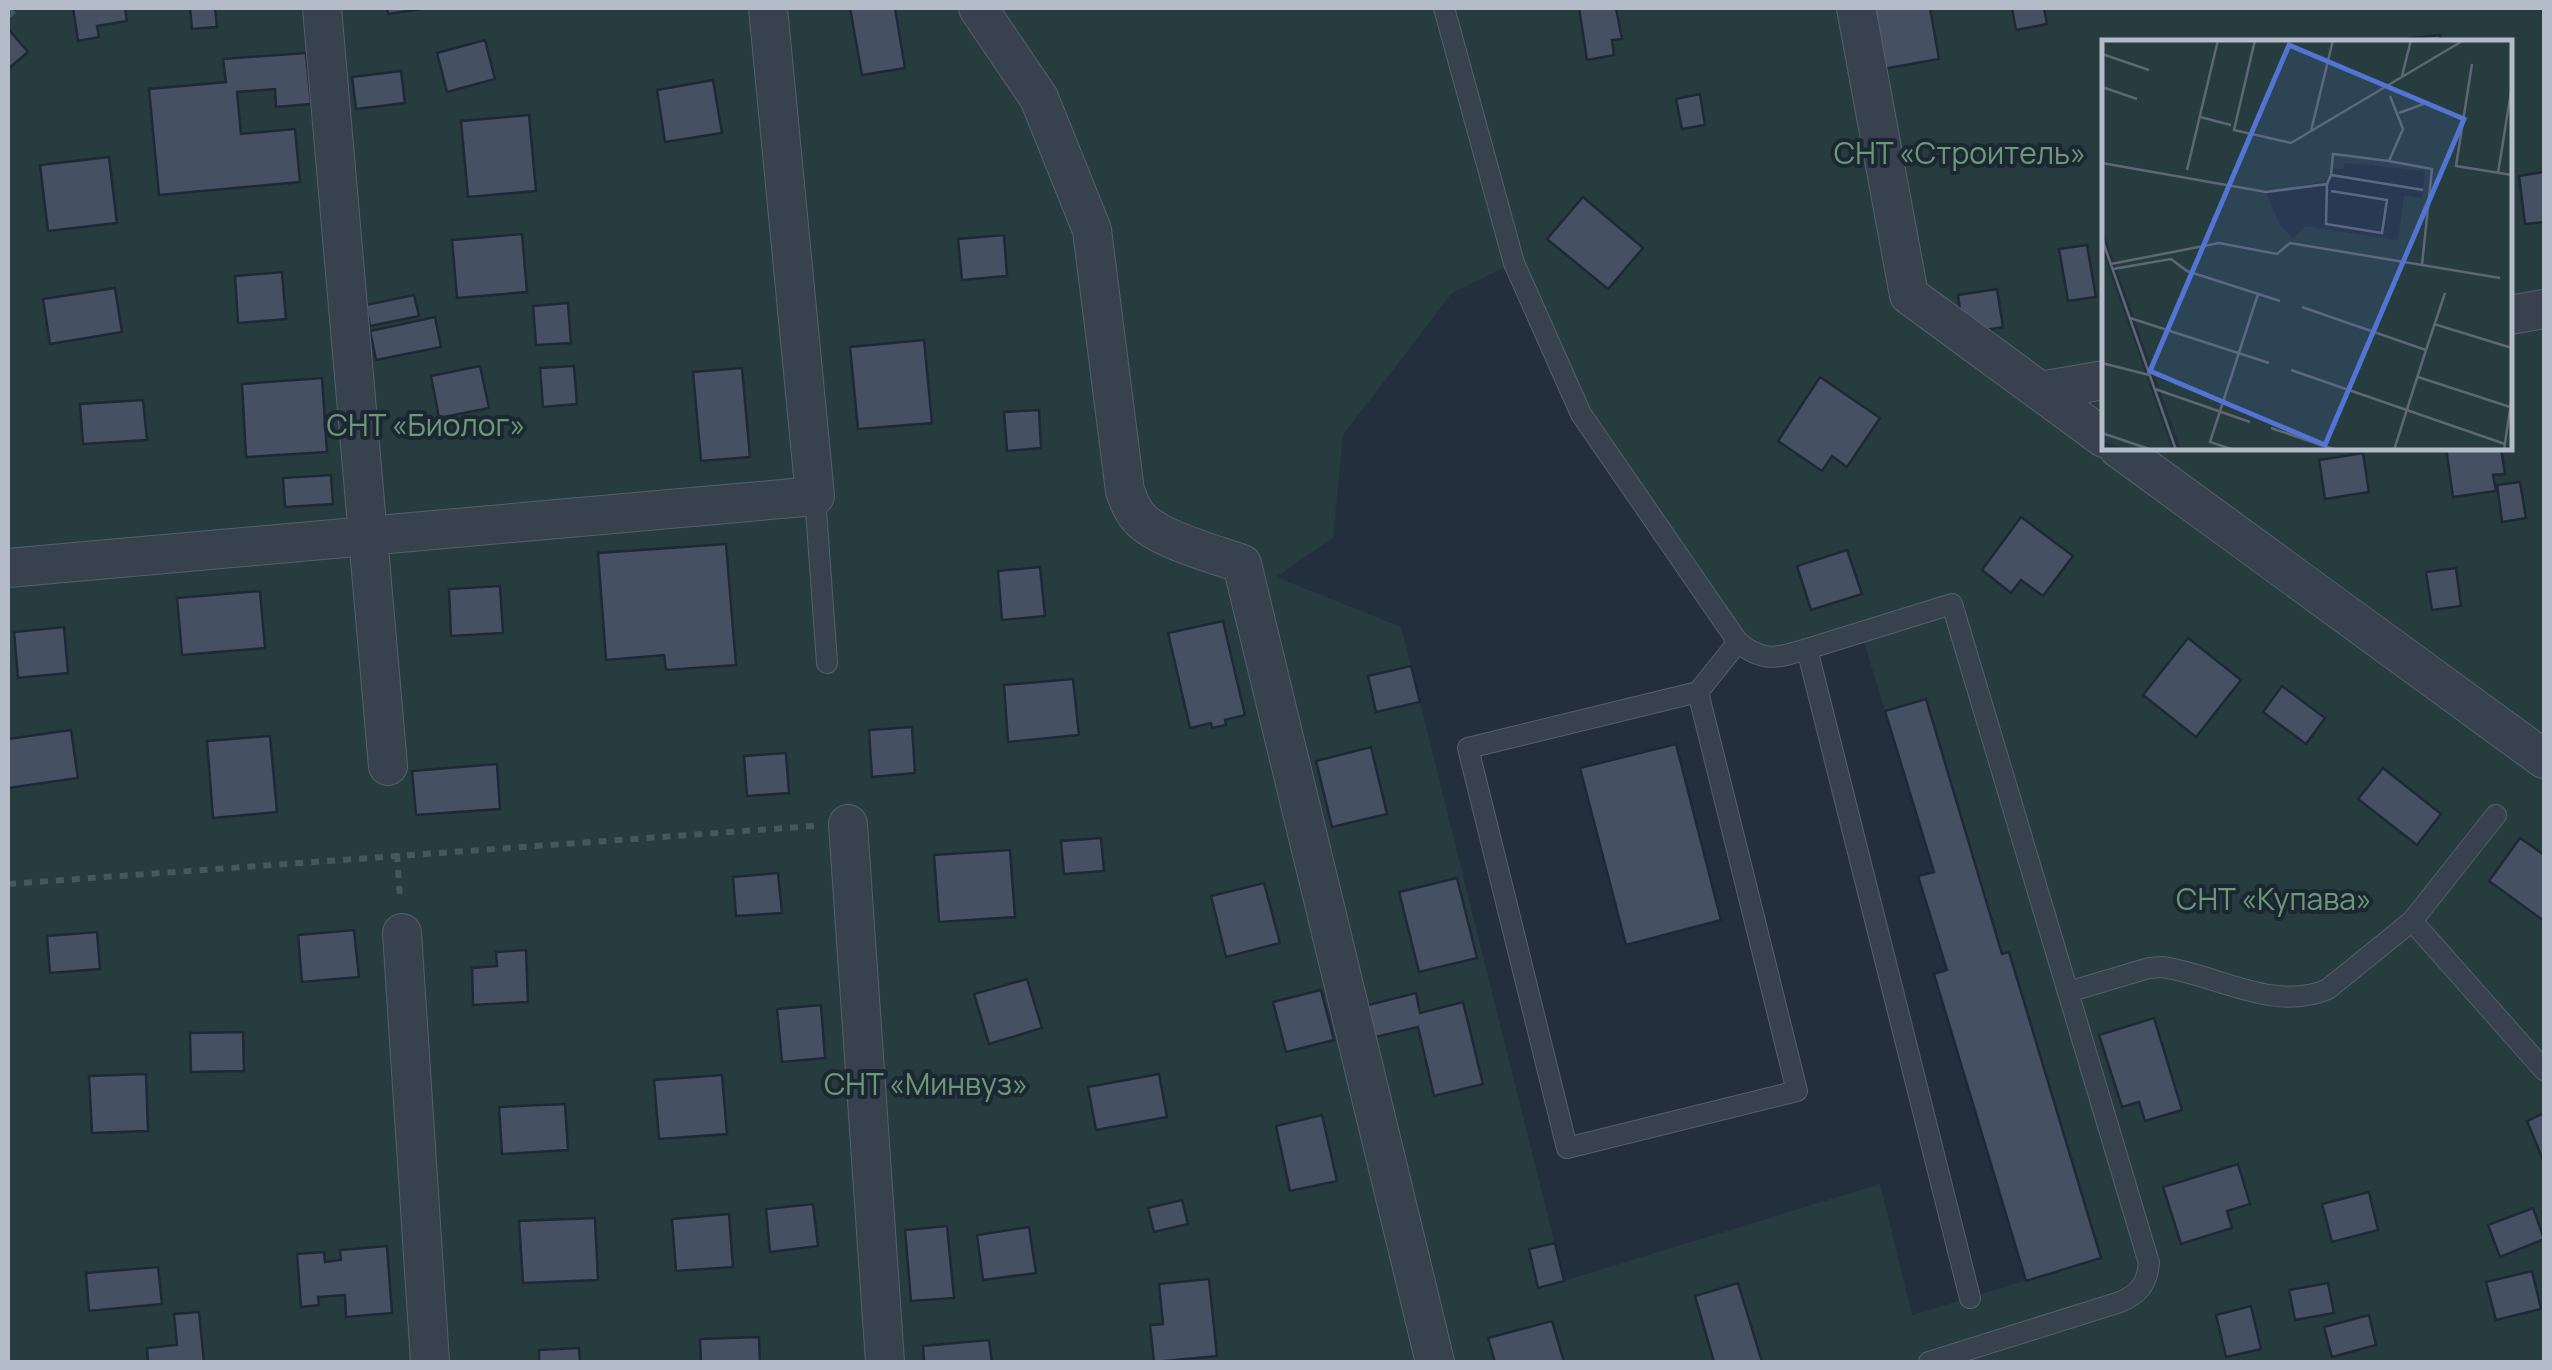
<svg xmlns="http://www.w3.org/2000/svg" width="2552" height="1370" viewBox="0 0 2552 1370" font-family="Manrope,sans-serif">
<style>
.green{fill:#263c3f;fill-rule:evenodd}
.building{fill:#455162;stroke:#1f2835;stroke-width:2.5}
.lines{fill:none;stroke-linecap:round;stroke-linejoin:round}
.service-casing{stroke:#565f6c;stroke-width:22}
.minor-casing{stroke:#565f6c;stroke-width:40}
.path{stroke:#44595c;stroke-width:6;stroke-dasharray:8 8;stroke-linecap:butt}
.service{stroke:#38414e;stroke-width:20}
.minor{stroke:#38414e;stroke-width:38}
.labels{text-anchor:middle;dominant-baseline:central;stroke-width:8;stroke-linejoin:round;paint-order:stroke}
.park-label{font-size:30px;fill:#6b9a76;stroke:#1d2633}
.inset-road{fill:none;stroke:#5e6776;stroke-width:2.5}
.view{fill:#5274d3;fill-opacity:0.15;stroke:#5274d3;stroke-width:5}
.inset-edge{fill:none;stroke:#b4bcc9;stroke-width:5}
</style>
<rect width="100%" height="100%" fill="#242f3e"/>
<path class="green" d="M17 8H2544V1362H8V16ZM2104 42H2510V448H2104ZM1514 263 1581 414 1761 657 1861 632 1885 711 1926 700 2002 954 2010 953 2100 1258 1912 1315 1880 1184 1564 1281 1401 627 1276 577 1333 538 1343 435 1452 293Z"/>
<g class="building">
<polygon points="73,8 125,8 127,21 97,26 99,37 78,41"/>
<polygon points="190,8 215,8 217,27 192,29"/>
<polygon points="387,8 427,8 388,14"/>
<polygon points="850,8 895,8 905,68 862,75"/>
<polygon points="1579,8 1616,8 1622,39 1612,40 1614,55 1587,60"/>
<polygon points="1871,8 1930,8 1939,59 1883,69"/>
<polygon points="2012,8 2044,8 2047,24 2016,30"/>
<polygon points="10,31 28,52 8,69 8,33"/>
<polygon points="2440,35 2441,42 2378,42"/>
<polygon points="485,40 495,79 447,92 437,53"/>
<polygon points="306,53 311,104 276,107 275,89 237,92 241,134 295,129 300,182 159,195 149,89 226,82 223,59"/>
<polygon points="401,71 405,103 356,109 352,77"/>
<polygon points="713,80 722,133 665,142 657,90"/>
<polygon points="1700,94 1705,125 1682,129 1676,99"/>
<polygon points="529,115 536,191 468,197 461,121"/>
<polygon points="109,157 117,223 48,231 40,165"/>
<polygon points="2544,172 2544,222 2525,224 2519,176"/>
<polygon points="1583,197 1643,248 1608,289 1547,239"/>
<polygon points="522,234 527,292 457,298 452,240"/>
<polygon points="1004,235 1007,276 962,280 958,239"/>
<polygon points="2087,245 2096,297 2068,301 2059,249"/>
<polygon points="282,272 286,319 238,323 235,276"/>
<polygon points="115,288 122,332 50,344 43,299"/>
<polygon points="1997,289 2003,327 1963,334 1958,295"/>
<polygon points="414,295 419,316 370,326 366,305"/>
<polygon points="568,303 571,343 536,345 533,306"/>
<polygon points="435,317 441,347 376,360 370,331"/>
<polygon points="924,340 932,423 858,429 850,347"/>
<polygon points="480,366 489,408 439,418 431,376"/>
<polygon points="574,366 577,404 543,407 540,368"/>
<polygon points="742,368 750,457 701,461 693,372"/>
<polygon points="1820,377 1880,418 1847,467 1832,456 1822,471 1778,441"/>
<polygon points="322,378 327,452 246,457 242,384"/>
<polygon points="143,400 147,440 83,444 80,404"/>
<polygon points="1039,410 1041,448 1007,451 1004,412"/>
<polygon points="2446,448 2501,448 2505,474 2493,475 2496,491 2453,497"/>
<polygon points="2363,453 2369,492 2325,499 2319,460"/>
<polygon points="331,475 333,504 285,507 283,478"/>
<polygon points="2520,482 2526,518 2502,522 2497,485"/>
<polygon points="2021,517 2073,556 2043,596 2021,580 2011,593 1982,570"/>
<polygon points="726,544 736,665 666,670 664,655 606,660 598,553"/>
<polygon points="1847,550 1862,594 1811,610 1797,566"/>
<polygon points="1040,567 1045,616 1002,620 998,571"/>
<polygon points="2456,568 2461,606 2432,610 2426,572"/>
<polygon points="500,586 503,633 451,636 449,589"/>
<polygon points="260,591 265,648 182,655 177,598"/>
<polygon points="1223,621 1245,715 1225,720 1226,725 1212,728 1211,723 1190,728 1168,633"/>
<polygon points="64,627 68,673 18,678 14,632"/>
<polygon points="2188,638 2241,680 2196,737 2143,695"/>
<polygon points="1411,666 1420,702 1376,712 1368,676"/>
<polygon points="1073,679 1079,735 1008,742 1004,685"/>
<polygon points="2282,686 2325,718 2306,744 2263,712"/>
<polygon points="1926,699 2002,954 2009,952 2101,1258 2026,1281 1934,974 1947,970 1918,876 1934,872 1885,711"/>
<polygon points="912,727 915,773 872,777 869,730"/>
<polygon points="71,730 78,778 8,788 8,739"/>
<polygon points="270,736 277,812 213,818 207,741"/>
<polygon points="1676,744 1721,920 1626,945 1580,768"/>
<polygon points="1371,747 1387,814 1332,827 1316,761"/>
<polygon points="786,753 789,793 747,796 744,756"/>
<polygon points="497,764 500,809 416,815 412,771"/>
<polygon points="2383,768 2441,814 2417,845 2358,799"/>
<polygon points="1101,838 1104,871 1064,874 1061,841"/>
<polygon points="2520,838 2544,855 2544,921 2489,881"/>
<polygon points="1010,850 1015,917 939,922 934,855"/>
<polygon points="778,873 782,913 736,916 733,877"/>
<polygon points="1457,878 1477,958 1419,972 1399,892"/>
<polygon points="1264,883 1280,943 1226,957 1211,896"/>
<polygon points="354,930 359,977 302,982 298,935"/>
<polygon points="97,932 100,969 50,973 47,936"/>
<polygon points="526,950 528,1002 473,1005 472,968 497,966 496,952"/>
<polygon points="1027,979 1042,1028 989,1044 974,994"/>
<polygon points="1321,990 1334,1040 1286,1052 1273,1002"/>
<polygon points="1416,993 1420,1013 1463,1002 1483,1084 1434,1096 1418,1027 1371,1038 1364,1006"/>
<polygon points="821,1005 825,1058 782,1062 777,1009"/>
<polygon points="2154,1018 2182,1110 2145,1121 2139,1102 2122,1107 2099,1035"/>
<polygon points="243,1032 244,1071 191,1072 190,1033"/>
<polygon points="146,1074 148,1131 92,1133 89,1076"/>
<polygon points="1159,1074 1167,1117 1096,1130 1088,1087"/>
<polygon points="722,1075 727,1134 659,1139 654,1080"/>
<polygon points="565,1104 568,1150 502,1154 499,1107"/>
<polygon points="2544,1113 2544,1162 2527,1121"/>
<polygon points="1322,1115 1337,1181 1290,1191 1276,1126"/>
<polygon points="2238,1164 2250,1204 2227,1211 2232,1228 2181,1244 2163,1187"/>
<polygon points="2369,1192 2378,1230 2332,1242 2322,1204"/>
<polygon points="1182,1200 1188,1224 1154,1232 1148,1208"/>
<polygon points="813,1204 818,1246 770,1252 766,1209"/>
<polygon points="2533,1208 2544,1239 2500,1257 2488,1225"/>
<polygon points="729,1214 733,1267 676,1271 672,1219"/>
<polygon points="595,1218 598,1280 523,1283 519,1221"/>
<polygon points="947,1226 954,1298 911,1301 905,1230"/>
<polygon points="1029,1227 1036,1273 983,1280 977,1235"/>
<polygon points="1555,1243 1564,1281 1538,1288 1529,1249"/>
<polygon points="387,1246 392,1313 346,1317 345,1295 318,1297 319,1305 301,1307 297,1254 324,1252 325,1262 341,1260 340,1250"/>
<polygon points="158,1267 162,1304 89,1311 86,1273"/>
<polygon points="2532,1271 2541,1309 2496,1320 2486,1282"/>
<polygon points="1209,1279 1217,1356 1154,1362 1150,1325 1163,1324 1159,1284"/>
<polygon points="1738,1283 1762,1362 1714,1362 1695,1296"/>
<polygon points="2328,1283 2334,1313 2295,1320 2289,1290"/>
<polygon points="2251,1306 2261,1349 2226,1357 2216,1315"/>
<polygon points="199,1312 204,1362 148,1362 147,1348 177,1345 174,1314"/>
<polygon points="2369,1315 2376,1345 2332,1357 2324,1327"/>
<polygon points="1552,1321 1564,1362 1495,1362 1488,1338"/>
<polygon points="759,1337 760,1362 701,1362 700,1339"/>
<polygon points="989,1340 992,1362 924,1362 923,1346"/>
<polygon points="579,1348 580,1362 539,1362 539,1350"/>
</g>
<g class="lines">
<defs>
<g id="service">
<path d="M1444 8 1514 263 1581 414 1738 642C1763 663 1778 658 1807 649L1970 1298"/>
<polyline points="815,496 827,663"/>
<polyline points="1807,649 1952,604 2068,992"/>
<polyline points="1698,692 1797,1091 1567,1148 1468,748 1698,692 1738,642"/>
<polyline points="2412,921 2544,1070"/>
<path d="M1929 1362 2120 1302C2139 1294 2147 1284 2149 1263L2068 992 2149 968 2162 967C2215 974 2275 1013 2328 989L2412 921 2496 815"/>
</g>
<g id="minor">
<polyline points="322,8 388,766"/>
<path d="M978 8 1039 98 1092 230 1125 491C1129 501 1132 511 1140 519 1160 540 1215 554 1242 564L1435 1362"/>
<polyline points="1856,8 1909,295 2104,438"/>
<polyline points="2510,315 2544,309"/>
<polyline points="2040,391 2104,380"/>
<polyline points="2118,448 2544,759"/>
<polyline points="8,568 815,496 768,8"/>
<polyline points="848,824 885,1362"/>
<polyline points="402,933 430,1362"/>
</g>
</defs>
<use href="#service" class="service-casing"/>
<use href="#minor" class="minor-casing"/>
<g class="path">
<polyline points="8,16 17,8"/>
<polyline points="397,854 400,898"/>
<polyline points="8,884 814,826"/>
</g>
<use href="#service" class="service"/>
<use href="#minor" class="minor"/>
</g>
<g class="labels">
<g class="park-label">
<text x="1960" y="152">СНТ «Строитель»</text>
<text x="426" y="424">СНТ «Биолог»</text>
<text x="2274" y="898">СНТ «Купава»</text>
<text x="926" y="1083">СНТ «Минвуз»</text>
</g>
</g>
<g transform="translate(2102 40)">
<rect width="410" height="410" fill="#242f3e"/>
<path d="M0 0H410V410H79L0 188ZM243 123 323 131 320 158 302 155 296 200 204 186 191 198 177 183 164 152 229 140 230 128 241 129ZM0 209 70 410H26L0 401Z" fill="#263c3f" fill-rule="evenodd"/>
<path class="inset-road" d="M153 0 132 90 189 103 362 0M0 14 47 30M370 24 354 126 410 135M300 36 309 0M0 47 35 59M288 56 301 89 287 121 330 129 320 225M297 73 327 62M98 77 129 85M209 91 231 0M0 123 164 152 225 144 229 135 321 150M85 130 116 0M396 133 410 46M229 135 231 114 287 121M225 144 224 184 280 193 285 160 229 151M0 199 74 410M9 224 117 203 175 214 188 203 398 238M11 229 69 219 85 231 178 261M200 267 324 310 292 410M28 278 167 323M332 284 410 308M324 310 343 253M0 323 47 335M189 330 403 404M316 337 408 367M53 349 148 382M169 388 234 410M0 393 50 410M132 410 108 402 156 254M402 410 410 356"/>
<path class="view" d="M187 5 362 79 223 405 48 331Z"/>
<rect width="410" height="410" class="inset-edge"/>
</g>
<rect width="2552" height="1370" fill="none" stroke="#b4bcc9" stroke-width="20"/>
</svg>
